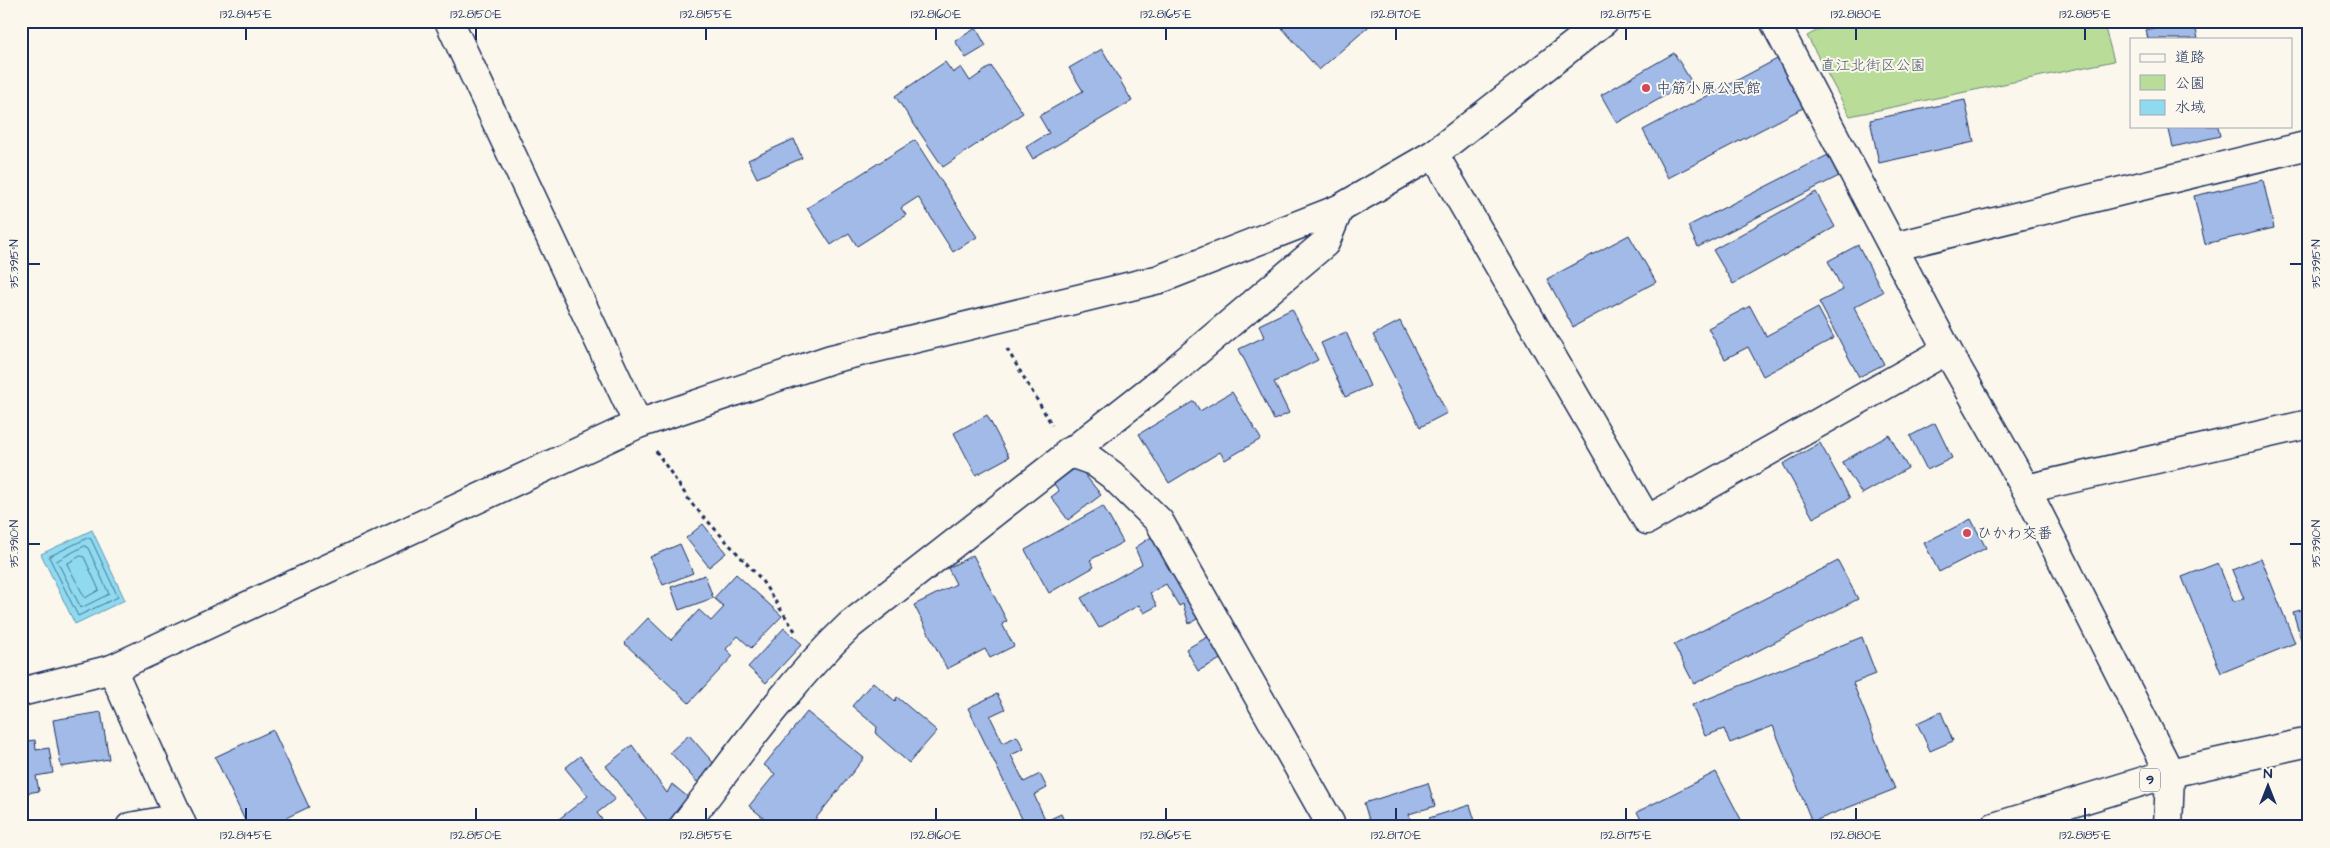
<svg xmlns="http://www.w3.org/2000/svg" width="2330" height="848" viewBox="0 0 2330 848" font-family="'Architects Daughter','Klee One',sans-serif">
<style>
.green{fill:#b9dd98;stroke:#6a867b}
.water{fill:#8fdaef;stroke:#6196b5}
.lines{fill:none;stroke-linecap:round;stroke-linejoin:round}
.shore{stroke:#497398;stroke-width:1}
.building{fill:#a2bae7;stroke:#1b2f5e}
.street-casing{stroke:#1b2f5e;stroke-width:31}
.secondary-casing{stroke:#1b2f5e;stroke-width:31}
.highway-casing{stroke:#1b2f5e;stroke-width:31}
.path{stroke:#1b2f5e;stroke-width:3;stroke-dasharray:4 4;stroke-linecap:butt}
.street{stroke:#fbf7ec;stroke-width:28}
.secondary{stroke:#fbf7ec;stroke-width:28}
.highway{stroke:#fbf7ec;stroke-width:28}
.ticks{fill:none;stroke:#1b2f5e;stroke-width:2}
.poi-dot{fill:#d1495b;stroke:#fbf7ec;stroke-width:2}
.labels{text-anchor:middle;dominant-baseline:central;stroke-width:4;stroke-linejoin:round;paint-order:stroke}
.shield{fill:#fbf7ec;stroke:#5e6b89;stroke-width:1}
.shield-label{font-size:14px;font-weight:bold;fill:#1b2f5e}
.park-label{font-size:15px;fill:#425a6c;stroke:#fbf7ec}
.poi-label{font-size:15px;fill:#1b2f5e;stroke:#fbf7ec;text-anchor:start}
.neatline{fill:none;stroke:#1b2f5e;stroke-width:2}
.ticks-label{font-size:12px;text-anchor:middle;fill:#1b2f5e}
</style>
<rect width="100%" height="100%" fill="#fbf7ec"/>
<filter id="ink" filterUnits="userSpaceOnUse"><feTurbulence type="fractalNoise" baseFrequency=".02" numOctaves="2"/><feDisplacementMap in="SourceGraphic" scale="10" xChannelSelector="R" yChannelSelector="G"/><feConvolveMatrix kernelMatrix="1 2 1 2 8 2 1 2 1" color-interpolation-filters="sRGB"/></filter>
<g filter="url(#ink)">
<polygon class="green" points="1835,21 2103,21 2114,61 1850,116 1807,36"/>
<polygon class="water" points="92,530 125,600 75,624 41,554"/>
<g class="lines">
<g class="shore">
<polygon points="88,538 91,539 118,597 78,616 49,557"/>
<polygon points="85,546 88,548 109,594 81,608 57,561"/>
<polygon points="81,556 84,557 99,590 85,598 67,564"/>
</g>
</g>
<g class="building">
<polygon points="1291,21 1375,21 1319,70 1282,28"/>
<polygon points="2184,21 2194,21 2198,39 2148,39 2146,30"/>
<polygon points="976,28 986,46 966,58 955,41"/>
<polygon points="1102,49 1132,101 1033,159 1026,147 1049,133 1039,116 1083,91 1069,68"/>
<polygon points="1674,53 1691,81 1617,123 1601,95"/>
<polygon points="1779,58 1805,107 1668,178 1643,130"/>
<polygon points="945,62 953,73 961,67 970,81 991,66 1023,113 943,167 895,96"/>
<polygon points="1965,100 1974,142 1879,163 1870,120"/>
<polygon points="2168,126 2218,126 2220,136 2173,147"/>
<polygon points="794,139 802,158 757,178 748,160"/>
<polygon points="915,140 977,237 953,252 918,197 901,208 906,215 857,246 849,233 831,245 807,208"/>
<polygon points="1828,155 1839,176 1698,247 1688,226"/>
<polygon points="2263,180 2274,228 2205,244 2194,196"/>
<polygon points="1816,192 1835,227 1733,284 1713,250"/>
<polygon points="1629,235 1656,282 1573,327 1547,279"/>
<polygon points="1858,245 1883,292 1854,307 1884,364 1859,377 1819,302 1843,290 1828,261"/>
<polygon points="1750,306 1766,336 1818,308 1834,338 1763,376 1748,347 1725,359 1708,328"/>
<polygon points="1292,309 1318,360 1274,382 1289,413 1274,420 1239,349 1264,337 1259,325"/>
<polygon points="1400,321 1447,413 1420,427 1373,335"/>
<polygon points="1346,332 1370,386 1345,397 1321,343"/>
<polygon points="1232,392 1261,439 1225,460 1220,452 1169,483 1139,434 1194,401 1200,411"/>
<polygon points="987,415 1009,457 976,475 954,433"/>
<polygon points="1935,423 1952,458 1927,470 1910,436"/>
<polygon points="1889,435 1908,468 1862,494 1842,462"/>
<polygon points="1820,443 1850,498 1813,518 1783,464"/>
<polygon points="1078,466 1101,495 1068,520 1051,497 1059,491 1054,484"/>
<polygon points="1103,506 1123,542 1090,560 1094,567 1049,593 1025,550"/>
<polygon points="1971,519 1986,548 1939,572 1924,543"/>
<polygon points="703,524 726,553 709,567 686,538"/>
<polygon points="1157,533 1203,615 1189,624 1183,604 1179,606 1166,584 1150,593 1157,606 1144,613 1139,605 1099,628 1081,598 1142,564 1135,548"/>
<polygon points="680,544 693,573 663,585 650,557"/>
<polygon points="973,555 1007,621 1002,624 1014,646 990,658 985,649 947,669 914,605 956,584 948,568"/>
<polygon points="2261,558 2295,643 2221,673 2182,577 2218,563 2233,601 2244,599 2232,570"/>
<polygon points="1838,561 1858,599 1694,684 1674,645"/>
<polygon points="736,574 782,616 751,648 738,636 726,649 733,656 689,703 624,643 648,618 671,640 699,610 711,621 724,607 714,598"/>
<polygon points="705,575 713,598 679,610 671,587"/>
<polygon points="2309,608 2309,666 2293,612"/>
<polygon points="784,628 802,644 766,683 748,667"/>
<polygon points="1220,630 1232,653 1198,671 1186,649"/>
<polygon points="1862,637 1876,674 1853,683 1895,789 1812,822 1773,726 1730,743 1724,729 1705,736 1692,705"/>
<polygon points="873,682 895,701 897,697 937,731 909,763 876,734 877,727 852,706"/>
<polygon points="997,694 1005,709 990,716 1003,743 1017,736 1024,749 1011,755 1024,782 1040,774 1047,788 1034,795 1046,821 1061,814 1067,827 1026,827 968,708"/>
<polygon points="101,712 109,759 61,767 53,720"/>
<polygon points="807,712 864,758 809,827 775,827 749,806 775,774 764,765"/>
<polygon points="1941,712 1953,741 1930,751 1917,723"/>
<polygon points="273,730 309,807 267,827 248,827 215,757"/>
<polygon points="689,735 716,766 697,782 670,752"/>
<polygon points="35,740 36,750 49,748 53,773 36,776 39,791 21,794 21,742"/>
<polygon points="632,745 667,793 672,784 689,798 671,827 644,827 647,820 606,766"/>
<polygon points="580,756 615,799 597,813 608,827 549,827 588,796 565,768"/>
<polygon points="1716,772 1745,827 1645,827 1637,812"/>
<polygon points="1428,783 1435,806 1409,814 1412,827 1371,827 1364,803"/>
<polygon points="1470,805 1477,827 1431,827 1429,818"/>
</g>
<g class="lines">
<defs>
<g id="street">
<polyline points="449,21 638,424"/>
<polyline points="1434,154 1647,520 1947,350"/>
<polyline points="1893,247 2309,145"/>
<polyline points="1068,452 1093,461 1112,475 1159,521 1330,823"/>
<polyline points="112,669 183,827"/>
<polyline points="130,827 179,818"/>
<path d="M683 827C737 757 786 686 850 625L1163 380 1325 243 1339 209"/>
<polyline points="2168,827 2170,773"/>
</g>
<g id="secondary">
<polyline points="1774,21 1947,350 2026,489 2170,773"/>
<polyline points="2026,489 2309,424"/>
<polyline points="21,692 112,669 638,424 831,359 1160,279 1339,209 1434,154 1604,21"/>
</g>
<polyline id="highway" points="1994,827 2170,773 2309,742"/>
</defs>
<use href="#street" class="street-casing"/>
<use href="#secondary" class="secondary-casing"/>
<use href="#highway" class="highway-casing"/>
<g class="path">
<polyline points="1007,349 1052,425"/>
<polyline points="656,451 692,504 760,578 797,634"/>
</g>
<use href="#street" class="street"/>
<use href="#secondary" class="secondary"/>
<use href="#highway" class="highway"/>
</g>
</g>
<path class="ticks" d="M246 28V40M476 28V40M706 28V40M936 28V40M1166 28V40M1396 28V40M1626 28V40M1856 28V40M2085 28V40M28 264H40M2290 264H2302M28 544H40M2290 544H2302M246 808V820M476 808V820M706 808V820M936 808V820M1166 808V820M1396 808V820M1626 808V820M1856 808V820M2085 808V820"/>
<g class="poi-dot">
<circle cx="1646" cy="88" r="5"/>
<circle cx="1967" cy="533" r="5"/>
</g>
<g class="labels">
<rect class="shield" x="2140" y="768.5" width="20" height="23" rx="4"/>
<g class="shield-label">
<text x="2150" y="780">9</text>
</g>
<g class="park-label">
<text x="1873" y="65">直江北街区公園</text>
</g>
<g class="poi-label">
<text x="1656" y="88">中筋小原公民館</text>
<text x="1977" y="533">ひかわ交番</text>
</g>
</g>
<rect width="2330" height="848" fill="none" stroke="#fbf7ec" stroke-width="55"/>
<rect x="2130" y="38" width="162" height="90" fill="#fbf7ec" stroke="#a1a7b3"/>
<rect x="2140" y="54" width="25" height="8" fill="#fbf7ec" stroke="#a1a7b3"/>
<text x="2175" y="62" font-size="15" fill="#1b2f5e">道路</text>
<rect x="2140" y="75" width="25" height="15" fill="#b9dd98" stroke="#a1a7b3"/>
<text x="2175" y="88" font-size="15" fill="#1b2f5e">公園</text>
<rect x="2140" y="100" width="25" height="15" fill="#8fdaef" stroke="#a1a7b3"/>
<text x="2175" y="112" font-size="15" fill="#1b2f5e">水域</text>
<g transform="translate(2268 786)" stroke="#fbf7ec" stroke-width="4" paint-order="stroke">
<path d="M0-4L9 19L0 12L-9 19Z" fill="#1b2f5e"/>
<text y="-8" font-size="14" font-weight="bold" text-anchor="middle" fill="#1b2f5e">N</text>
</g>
<rect x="28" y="28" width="2274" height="792" class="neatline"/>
<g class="ticks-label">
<text x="246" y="18">132.8145°E</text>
<text x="476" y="18">132.8150°E</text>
<text x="706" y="18">132.8155°E</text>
<text x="936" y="18">132.8160°E</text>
<text x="1166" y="18">132.8165°E</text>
<text x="1396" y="18">132.8170°E</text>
<text x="1626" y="18">132.8175°E</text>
<text x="1856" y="18">132.8180°E</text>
<text x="2085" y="18">132.8185°E</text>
<text transform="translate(14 264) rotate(-90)" y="4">35.3915°N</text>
<text transform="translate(2316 264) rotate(-90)" y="4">35.3915°N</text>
<text transform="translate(14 544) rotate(-90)" y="4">35.3910°N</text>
<text transform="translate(2316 544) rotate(-90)" y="4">35.3910°N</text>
<text x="246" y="839">132.8145°E</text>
<text x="476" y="839">132.8150°E</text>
<text x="706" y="839">132.8155°E</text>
<text x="936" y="839">132.8160°E</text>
<text x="1166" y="839">132.8165°E</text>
<text x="1396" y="839">132.8170°E</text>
<text x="1626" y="839">132.8175°E</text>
<text x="1856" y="839">132.8180°E</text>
<text x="2085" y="839">132.8185°E</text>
</g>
</svg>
